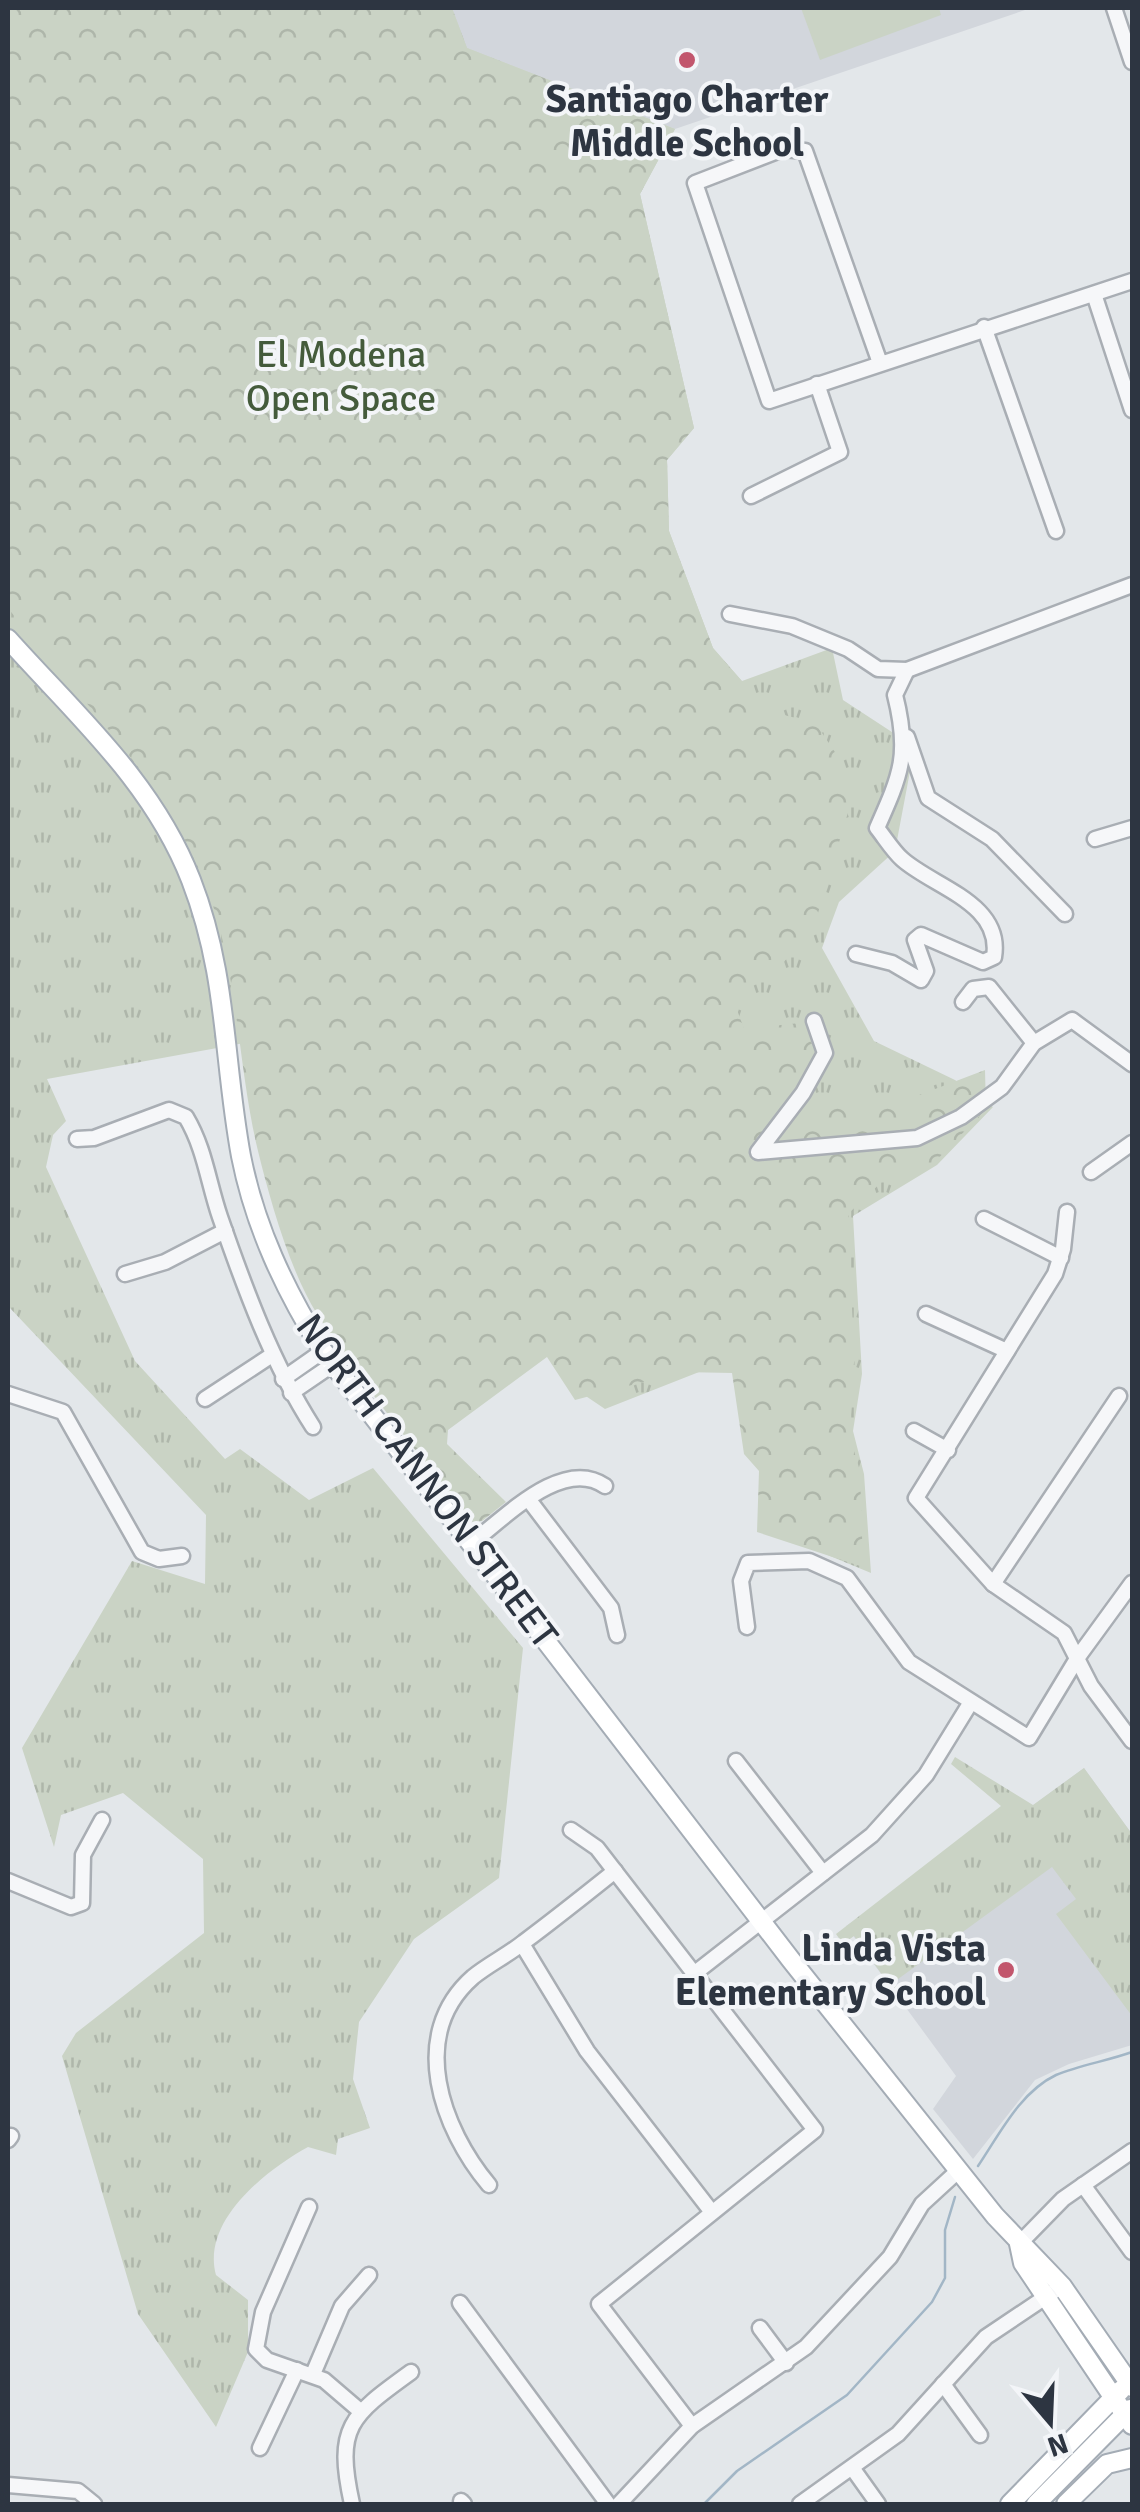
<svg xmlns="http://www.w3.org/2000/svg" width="1140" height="2512" viewBox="0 0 1140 2512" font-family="Signika,sans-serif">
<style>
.built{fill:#d2d6dc}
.grass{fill:url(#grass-tufts)}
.forest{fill:url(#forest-crowns)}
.pitch{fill:#cad3c5}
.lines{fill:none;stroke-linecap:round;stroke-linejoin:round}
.stream{stroke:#a2b6c6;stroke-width:2.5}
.minor-casing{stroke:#a9aeb4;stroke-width:19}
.major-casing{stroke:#a4acb5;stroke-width:22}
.minor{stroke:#f6f7f9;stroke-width:14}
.major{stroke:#fff;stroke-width:18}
.poi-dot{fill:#c2566d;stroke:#f3f5f8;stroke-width:4}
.labels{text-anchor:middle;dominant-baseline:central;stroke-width:8;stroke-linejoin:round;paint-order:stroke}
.poi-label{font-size:38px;font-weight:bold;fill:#2d3541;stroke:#f3f5f8}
.park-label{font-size:38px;fill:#445b3b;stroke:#f3f5f8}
.street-label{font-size:38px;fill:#2d3541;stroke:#f3f5f8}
</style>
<defs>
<pattern id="grass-tufts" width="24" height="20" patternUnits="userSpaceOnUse" patternTransform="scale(2.5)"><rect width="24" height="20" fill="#cad3c5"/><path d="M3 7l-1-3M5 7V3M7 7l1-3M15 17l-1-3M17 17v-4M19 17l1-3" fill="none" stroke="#aeb6aa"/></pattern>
<pattern id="forest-crowns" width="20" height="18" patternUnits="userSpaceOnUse" patternTransform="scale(2.5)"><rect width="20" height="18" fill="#cad3c5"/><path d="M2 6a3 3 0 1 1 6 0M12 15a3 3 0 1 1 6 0" fill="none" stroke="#aeb6aa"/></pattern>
</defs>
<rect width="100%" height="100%" fill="#e3e7ea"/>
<g class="built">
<polygon points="452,8 1031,8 675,129 466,48"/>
<polygon points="1084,1768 1132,1834 1132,2045 1069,2064 1035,2080 973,2159 933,2109 956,2076 846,1926 1016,1818"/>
</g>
<g class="grass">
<path d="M8 8H452L467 48 675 129 640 194 694 428 667 460 669 531 713 648 742 681 832 648 843 700 898 736 911 766 895 851 839 902 822 948 874 1041 955 1080 993 1107 937 1165 853 1216 862 1374 853 1431 864 1474 871 1573 777 1534 755 1350 605 1409 565 1382 543 1340 250 1042 47 1079 66 1121 53 1135 46 1167 135 1361 225 1459 240 1449 309 1500 373 1468 523 1648 499 1878 414 1939 359 2022 353 2079 370 2128 338 2139 336 2155 308 2147C266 2170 201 2221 216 2275L248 2300V2352L216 2427 138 2314 62 2056 76 2033 204 1933 203 1859 123 1793 61 1815 54 1847 22 1748 132 1561 205 1584 206 1515 8 1306V610L18 591 8 559Z"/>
<polygon points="955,1757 1033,1805 1084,1768 1132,1834 1132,2016 1056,1914 1076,1899 1052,1867 894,1982 908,2002 904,2005 854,1936 843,1944 836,1934 1001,1806 951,1764"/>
</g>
<path class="forest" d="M8 8H452L467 48 675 129 640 194 694 428 667 460 669 531 713 648 767 710 816 724 847 770 852 799 818 913 784 962 731 993 744 1029 800 1023C830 1062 803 1072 785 1107L893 1105 985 1070 986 1109 927 1170 890 1174 848 1214 855 1376 849 1434 860 1471 863 1567 757 1532 759 1471 744 1454 732 1373 681 1372 575 1400 547 1357 448 1430 447 1444 506 1502 482 1521 470 1522C419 1453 363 1386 317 1314 290 1271 270 1200 258 1151 236 1060 239 963 202 876 158 771 76 697 8 608Z"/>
<polygon class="pitch" points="801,8 939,8 941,15 820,60"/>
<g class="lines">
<g class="stream">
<path d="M978 2166C999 2135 1020 2092 1056 2075 1080 2065 1107 2061 1132 2052"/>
<polyline points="704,2504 737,2471 847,2395 932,2302 945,2278 945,2230 955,2197"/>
</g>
<defs>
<g id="minor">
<polyline points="1114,8 1132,62"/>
<polyline points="1094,294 1132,410"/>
<polyline points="984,327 1056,531"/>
<polyline points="880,363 805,151 783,149 695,183 769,401 1132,281"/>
<polyline points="751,496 840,452 817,384"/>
<polyline points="730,614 792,626 848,649 878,669 907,670 1132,585"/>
<polyline points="907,737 928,798 992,839 1065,914"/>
<polyline points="1095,839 1132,828"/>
<path d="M856 954 892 963 921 980 926 971 915 940 921 935 983 962 994 957C1003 903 933 887 902 859 893 851 885 838 877 828 901 774 910 754 895 695L907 670"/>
<polyline points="963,1002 973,989 989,987 1034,1043"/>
<polyline points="814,1021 825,1053 803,1093 758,1152 917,1138 961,1117 1002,1087 1034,1043 1072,1020 1132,1064"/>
<path d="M77 1139 94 1138 169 1110 186 1117C205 1149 208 1182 220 1217 245 1289 272 1363 313 1427"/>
<polyline points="1091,1172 1132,1143"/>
<polyline points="1067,1212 1063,1249 1055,1274 916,1498 993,1584 1064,1633 1091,1686 1132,1741"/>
<polyline points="984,1219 1061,1258"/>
<polyline points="125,1274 165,1262 225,1231"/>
<polyline points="926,1314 1007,1351"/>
<polyline points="283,1379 323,1351"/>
<polyline points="291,1393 332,1365"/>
<polyline points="8,1394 63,1412 142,1552 159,1559 182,1556"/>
<polyline points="205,1399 272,1355"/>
<polyline points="914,1431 948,1450"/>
<polyline points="529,1500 611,1608 617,1635"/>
<path d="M470 1544C503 1520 562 1456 605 1486"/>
<polyline points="993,1584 1119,1396"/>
<polyline points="747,1627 741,1581 748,1563 809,1561 847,1578 909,1662 1029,1738 1078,1657 1132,1583"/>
<polyline points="736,1761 823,1873"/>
<polyline points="571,1830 597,1848 815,2130 599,2304 692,2426"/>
<polyline points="8,1881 71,1907 82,1903 83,1855 102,1820"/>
<polyline points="522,1944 587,2051 711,2211"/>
<polyline points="695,1973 872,1835 926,1775 971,1702"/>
<polyline points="8,2140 11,2136"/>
<path d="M489 2185C442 2129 407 2035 473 1977 489 1964 508 1955 524 1942 555 1919 585 1895 615 1871"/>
<polyline points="1083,2185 1132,2252"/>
<polyline points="309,2207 263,2312 256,2349 267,2360 324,2380 359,2410"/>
<polyline points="1019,2244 1063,2199 1132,2151"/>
<polyline points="460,2303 608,2504"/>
<polyline points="760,2328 786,2363"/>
<polyline points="313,2374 342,2306 369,2275"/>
<polyline points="943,2384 980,2435"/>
<polyline points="260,2448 297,2370"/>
<polyline points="853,2469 878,2504"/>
<polyline points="8,2485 78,2491 94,2504"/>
<polyline points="461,2501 464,2504"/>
<path d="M352 2504C335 2427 350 2416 411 2372"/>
<polyline points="619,2504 692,2426 806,2347 890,2257 922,2204 959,2170"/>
<polyline points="800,2504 898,2434 986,2337 1062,2286"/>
</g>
<g id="major">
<path d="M8 639C76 715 153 782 191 880 228 975 223 1059 241 1156 255 1227 285 1290 323 1351L791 1960 995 2216 1062 2286 1132 2387"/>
<polyline points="1019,2244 1023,2263 1132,2425"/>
<polyline points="1010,2504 1121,2390"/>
<polyline points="1036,2504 1130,2409"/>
<polyline points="1066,2504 1107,2464 1132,2458"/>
</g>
</defs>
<use href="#minor" class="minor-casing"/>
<use href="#major" class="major-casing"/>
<use href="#minor" class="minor"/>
<use href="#major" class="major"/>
</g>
<g class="poi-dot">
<circle cx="687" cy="60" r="10"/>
<circle cx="1006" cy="1970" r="10"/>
</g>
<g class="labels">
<g class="poi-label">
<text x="687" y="99">Santiago Charter<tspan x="687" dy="44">Middle School</tspan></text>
<text x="986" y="1948" text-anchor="end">Linda Vista<tspan x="986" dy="44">Elementary School</tspan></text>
</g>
<g class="park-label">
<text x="341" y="354">El Modena<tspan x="341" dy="44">Open Space</tspan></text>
</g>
<g class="street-label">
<text transform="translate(427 1481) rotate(53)">NORTH CANNON STREET</text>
</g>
</g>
<rect width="1140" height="2512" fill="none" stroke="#2d3541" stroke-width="20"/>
<g transform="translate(1050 2422) rotate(161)" stroke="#f3f5f8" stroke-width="8" paint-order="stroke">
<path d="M0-8L18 38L0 25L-18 38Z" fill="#2d3541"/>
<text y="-15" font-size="28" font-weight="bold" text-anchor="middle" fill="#2d3541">N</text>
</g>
</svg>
